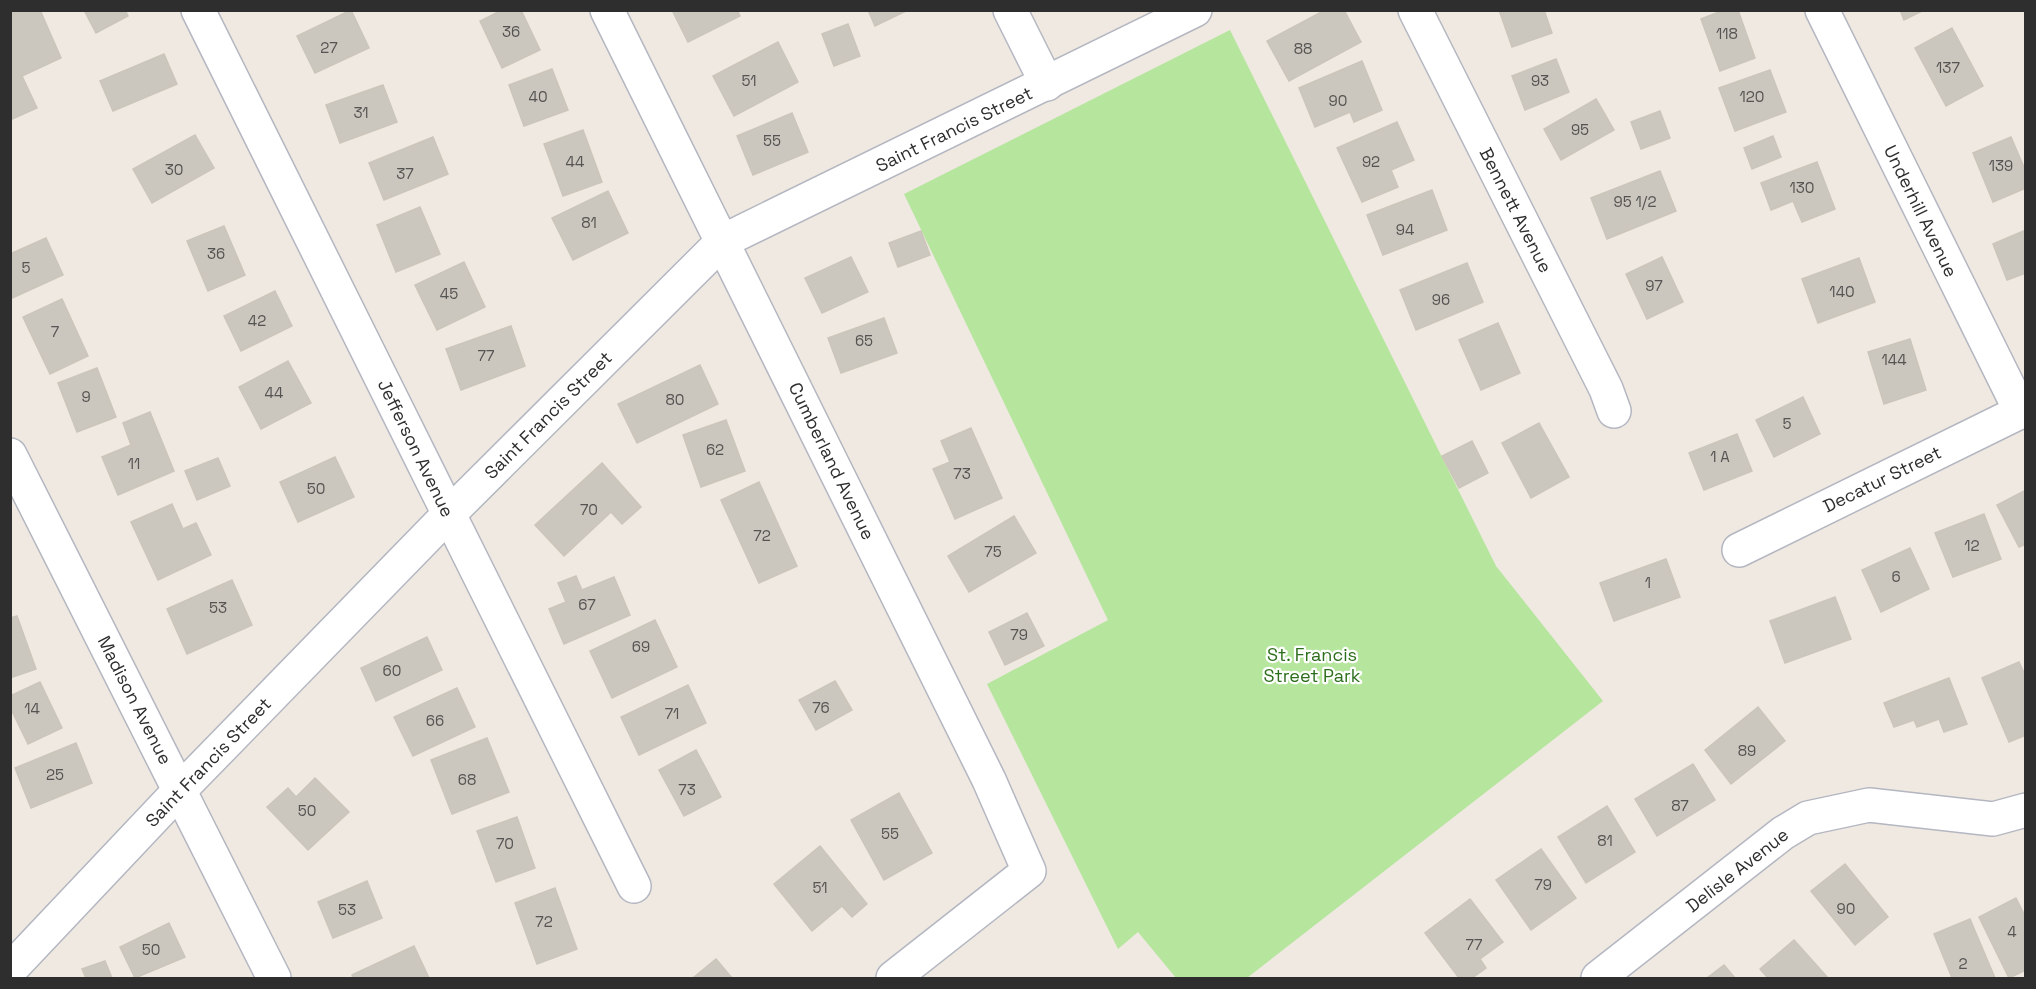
<svg xmlns="http://www.w3.org/2000/svg" width="2036" height="989" viewBox="0 0 2036 989" font-family="'Space Grotesk',sans-serif">
<style>
.green{fill:#b6e59e}
.building{fill:#cbc7bf;stroke:#cbc5ba;stroke-width:1.5}
.lines{fill:none;stroke-linecap:round;stroke-linejoin:round}
.minor-casing{stroke:#b4b7c1;stroke-width:36}
.minor{stroke:#fff;stroke-width:33}
.labels{text-anchor:middle;dominant-baseline:central;stroke-width:4.5;stroke-linejoin:round;paint-order:stroke}
.number-label{font-size:15px;fill:#555452}
.street-label{font-size:18px;fill:#2e2e2e;stroke:#fff}
.park-label{font-size:18px;fill:#2c6e1b;stroke:#fff}
</style>
<rect width="100%" height="100%" fill="#efe9e1"/>
<polygon class="green" points="1230,30 1496,566 1603,701 1247,978 1176,978 1138,932 1118,949 987,684 1108,620 904,194"/>
<g class="building">
<polygon points="10,10 40,10 61,58 22,76 37,108 10,120"/>
<polygon points="84,10 125,10 128,16 96,33"/>
<polygon points="351,10 369,48 315,73 297,36"/>
<polygon points="502,10 521,10 540,50 502,68 480,21"/>
<polygon points="672,10 737,10 740,16 688,42"/>
<polygon points="868,10 908,10 875,26"/>
<polygon points="1325,10 1344,10 1361,42 1289,81 1267,41"/>
<polygon points="1499,10 1544,10 1552,33 1512,47"/>
<polygon points="1724,10 1738,10 1755,58 1720,71 1701,19"/>
<polygon points="1900,10 1924,10 1904,20"/>
<polygon points="848,24 860,56 834,66 822,34"/>
<polygon points="1952,28 1983,86 1946,106 1915,48"/>
<polygon points="778,42 798,82 734,116 713,76"/>
<polygon points="164,54 177,84 113,111 100,81"/>
<polygon points="1556,59 1569,92 1525,110 1512,76"/>
<polygon points="1362,61 1382,110 1354,122 1350,112 1315,127 1299,88"/>
<polygon points="552,69 568,110 524,126 509,85"/>
<polygon points="1770,70 1786,112 1735,131 1719,88"/>
<polygon points="383,85 397,122 340,143 326,105"/>
<polygon points="1596,99 1614,130 1561,160 1544,129"/>
<polygon points="1660,111 1670,138 1641,149 1631,122"/>
<polygon points="792,113 808,152 753,175 737,136"/>
<polygon points="1397,122 1414,160 1391,170 1398,187 1362,202 1337,148"/>
<polygon points="583,130 602,182 563,196 544,144"/>
<polygon points="195,135 214,168 152,203 133,169"/>
<polygon points="1773,136 1781,157 1752,169 1744,148"/>
<polygon points="433,137 448,174 384,200 369,163"/>
<polygon points="2011,137 2026,172 2026,188 1993,202 1973,153"/>
<polygon points="1817,162 1835,209 1802,222 1793,201 1771,210 1761,183"/>
<polygon points="1660,171 1676,211 1607,239 1591,198"/>
<polygon points="1432,190 1447,230 1383,255 1367,215"/>
<polygon points="608,191 628,233 573,260 552,218"/>
<polygon points="420,207 440,254 396,272 377,225"/>
<polygon points="224,226 245,275 208,291 187,241"/>
<polygon points="2026,230 2026,273 2007,280 1993,244"/>
<polygon points="921,231 930,255 898,267 889,243"/>
<polygon points="46,238 63,275 10,299 10,254"/>
<polygon points="851,257 868,292 822,313 805,278"/>
<polygon points="1662,257 1683,302 1647,319 1626,274"/>
<polygon points="1859,258 1875,302 1818,323 1802,279"/>
<polygon points="464,262 485,307 437,330 415,285"/>
<polygon points="1467,263 1483,302 1416,330 1400,290"/>
<polygon points="275,291 292,326 241,351 224,316"/>
<polygon points="62,299 88,356 50,374 23,317"/>
<polygon points="884,318 897,353 841,373 828,338"/>
<polygon points="1498,323 1520,373 1481,390 1459,340"/>
<polygon points="511,326 525,366 461,390 446,349"/>
<polygon points="1910,339 1926,390 1884,404 1868,352"/>
<polygon points="288,361 311,403 261,429 239,387"/>
<polygon points="700,365 718,404 637,443 618,404"/>
<polygon points="97,368 116,417 77,432 58,383"/>
<polygon points="1803,397 1820,434 1774,457 1756,420"/>
<polygon points="150,412 174,471 118,495 102,457 131,445 123,423"/>
<polygon points="726,420 745,471 701,487 683,435"/>
<polygon points="1539,423 1569,477 1531,498 1502,443"/>
<polygon points="971,428 1002,498 955,519 933,469 950,462 941,441"/>
<polygon points="1737,434 1752,471 1704,490 1689,453"/>
<polygon points="1472,441 1488,473 1459,488 1442,456"/>
<polygon points="335,457 354,497 298,522 280,482"/>
<polygon points="218,458 230,486 197,500 185,471"/>
<polygon points="602,463 641,507 622,524 611,512 564,556 535,525"/>
<polygon points="759,482 797,566 759,583 721,500"/>
<polygon points="2026,490 2026,544 2019,547 1997,505"/>
<polygon points="172,504 183,529 196,523 211,555 158,580 131,522"/>
<polygon points="1984,514 2001,559 1953,577 1935,533"/>
<polygon points="1014,516 1036,553 969,592 948,556"/>
<polygon points="1910,548 1929,589 1881,612 1862,570"/>
<polygon points="1666,559 1680,597 1614,621 1600,583"/>
<polygon points="576,576 582,590 614,577 630,615 564,644 549,609 566,602 558,583"/>
<polygon points="232,580 252,625 187,654 167,609"/>
<polygon points="1835,597 1851,639 1785,663 1770,621"/>
<polygon points="1027,613 1044,646 1005,665 989,632"/>
<polygon points="17,616 36,669 10,678 10,618"/>
<polygon points="655,620 677,667 612,698 590,651"/>
<polygon points="427,637 442,670 376,701 361,668"/>
<polygon points="2019,662 2026,677 2026,735 2009,742 1982,678"/>
<polygon points="1949,678 1967,724 1944,732 1939,719 1917,727 1914,720 1894,727 1884,703"/>
<polygon points="835,681 852,710 816,730 799,700"/>
<polygon points="40,682 62,728 28,744 10,707 10,696"/>
<polygon points="688,685 706,723 639,755 621,717"/>
<polygon points="457,688 475,727 413,756 394,717"/>
<polygon points="1758,707 1785,741 1731,784 1705,750"/>
<polygon points="487,738 509,792 452,814 431,760"/>
<polygon points="76,743 92,783 31,808 15,768"/>
<polygon points="696,750 721,797 684,816 659,770"/>
<polygon points="1693,764 1715,800 1657,836 1635,799"/>
<polygon points="315,778 349,812 308,850 267,807 288,788 296,797"/>
<polygon points="899,793 932,853 884,880 851,820"/>
<polygon points="1607,806 1635,852 1586,883 1558,837"/>
<polygon points="517,817 535,868 496,882 477,831"/>
<polygon points="820,846 867,904 852,917 842,906 812,931 774,884"/>
<polygon points="1541,849 1576,898 1531,930 1496,880"/>
<polygon points="1845,864 1888,917 1855,945 1811,891"/>
<polygon points="367,881 382,918 333,938 318,902"/>
<polygon points="555,888 577,949 537,964 515,903"/>
<polygon points="2016,898 2026,918 2026,970 2009,978 1979,917"/>
<polygon points="1470,899 1503,942 1480,959 1486,968 1472,978 1459,978 1425,933"/>
<polygon points="1970,919 1995,978 1952,978 1934,934"/>
<polygon points="169,923 185,957 135,978 120,947"/>
<polygon points="1794,940 1828,978 1768,978 1760,969"/>
<polygon points="414,946 429,978 353,978 352,975"/>
<polygon points="716,959 732,978 693,978"/>
<polygon points="105,961 112,978 86,978 82,969"/>
<polygon points="1724,965 1735,978 1707,978"/>
</g>
<g class="lines">
<defs>
<g id="minor">
<polyline points="198,10 634,886"/>
<polyline points="607,10 989,780 1029,871 893,978"/>
<polyline points="1010,10 1047,84"/>
<polyline points="1415,10 1606,389 1614,411"/>
<polyline points="1822,10 2021,412"/>
<polyline points="10,455 274,978"/>
<polyline points="1739,550 2026,409"/>
<polyline points="10,970 180,790 449,514 723,241 1195,10"/>
<polyline points="1598,978 1783,833 1808,818 1869,805 1993,819 2026,810"/>
</g>
</defs>
<use href="#minor" class="minor-casing"/>
<use href="#minor" class="minor"/>
</g>
<g class="labels">
<g class="number-label">
<text x="511" y="31">36</text>
<text x="1727" y="33">118</text>
<text x="329" y="47">27</text>
<text x="1303" y="48">88</text>
<text x="1948" y="67">137</text>
<text x="749" y="80">51</text>
<text x="1540" y="80">93</text>
<text x="538" y="96">40</text>
<text x="1752" y="96">120</text>
<text x="1338" y="100">90</text>
<text x="361" y="112">31</text>
<text x="1580" y="129">95</text>
<text x="772" y="140">55</text>
<text x="575" y="161">44</text>
<text x="1371" y="161">92</text>
<text x="2001" y="165">139</text>
<text x="174" y="169">30</text>
<text x="405" y="173">37</text>
<text x="1802" y="187">130</text>
<text x="1635" y="201">95 1/2</text>
<text x="589" y="222">81</text>
<text x="1405" y="229">94</text>
<text x="216" y="253">36</text>
<text x="26" y="267">5</text>
<text x="1654" y="285">97</text>
<text x="1842" y="291">140</text>
<text x="449" y="293">45</text>
<text x="1441" y="299">96</text>
<text x="257" y="320">42</text>
<text x="55" y="331">7</text>
<text x="864" y="340">65</text>
<text x="486" y="355">77</text>
<text x="1894" y="359">144</text>
<text x="274" y="392">44</text>
<text x="86" y="396">9</text>
<text x="675" y="399">80</text>
<text x="1787" y="423">5</text>
<text x="715" y="449">62</text>
<text x="1720" y="456">1 A</text>
<text x="134" y="463">11</text>
<text x="962" y="473">73</text>
<text x="316" y="488">50</text>
<text x="589" y="509">70</text>
<text x="762" y="535">72</text>
<text x="1972" y="545">12</text>
<text x="993" y="551">75</text>
<text x="1896" y="576">6</text>
<text x="1648" y="582">1</text>
<text x="587" y="604">67</text>
<text x="218" y="607">53</text>
<text x="1019" y="634">79</text>
<text x="641" y="646">69</text>
<text x="392" y="670">60</text>
<text x="821" y="707">76</text>
<text x="32" y="708">14</text>
<text x="672" y="713">71</text>
<text x="435" y="720">66</text>
<text x="1747" y="750">89</text>
<text x="55" y="774">25</text>
<text x="467" y="779">68</text>
<text x="687" y="789">73</text>
<text x="1680" y="805">87</text>
<text x="307" y="810">50</text>
<text x="890" y="833">55</text>
<text x="1605" y="840">81</text>
<text x="505" y="843">70</text>
<text x="1543" y="884">79</text>
<text x="820" y="887">51</text>
<text x="1846" y="908">90</text>
<text x="347" y="909">53</text>
<text x="544" y="921">72</text>
<text x="2012" y="931">4</text>
<text x="1474" y="944">77</text>
<text x="151" y="949">50</text>
<text x="1963" y="963">2</text>
</g>
<g class="street-label">
<text transform="translate(954 129) rotate(-26)">Saint Francis Street</text>
<text transform="translate(1516 210) rotate(63)">Bennett Avenue</text>
<text transform="translate(1921 211) rotate(64)">Underhill Avenue</text>
<text transform="translate(548 415) rotate(-45)">Saint Francis Street</text>
<text transform="translate(416 448) rotate(64)">Jefferson Avenue</text>
<text transform="translate(832 461) rotate(64)">Cumberland Avenue</text>
<text transform="translate(1882 479) rotate(-26)">Decatur Street</text>
<text transform="translate(135 700) rotate(63)">Madison Avenue</text>
<text transform="translate(208 762) rotate(-46)">Saint Francis Street</text>
<text transform="translate(1737 870) rotate(-38)">Delisle Avenue</text>
</g>
<g class="park-label">
<text x="1312" y="654">St. Francis<tspan x="1312" dy="21">Street Park</tspan></text>
</g>
</g>
<rect width="2036" height="989" fill="none" stroke="#2e2e2e" stroke-width="24"/>
</svg>
